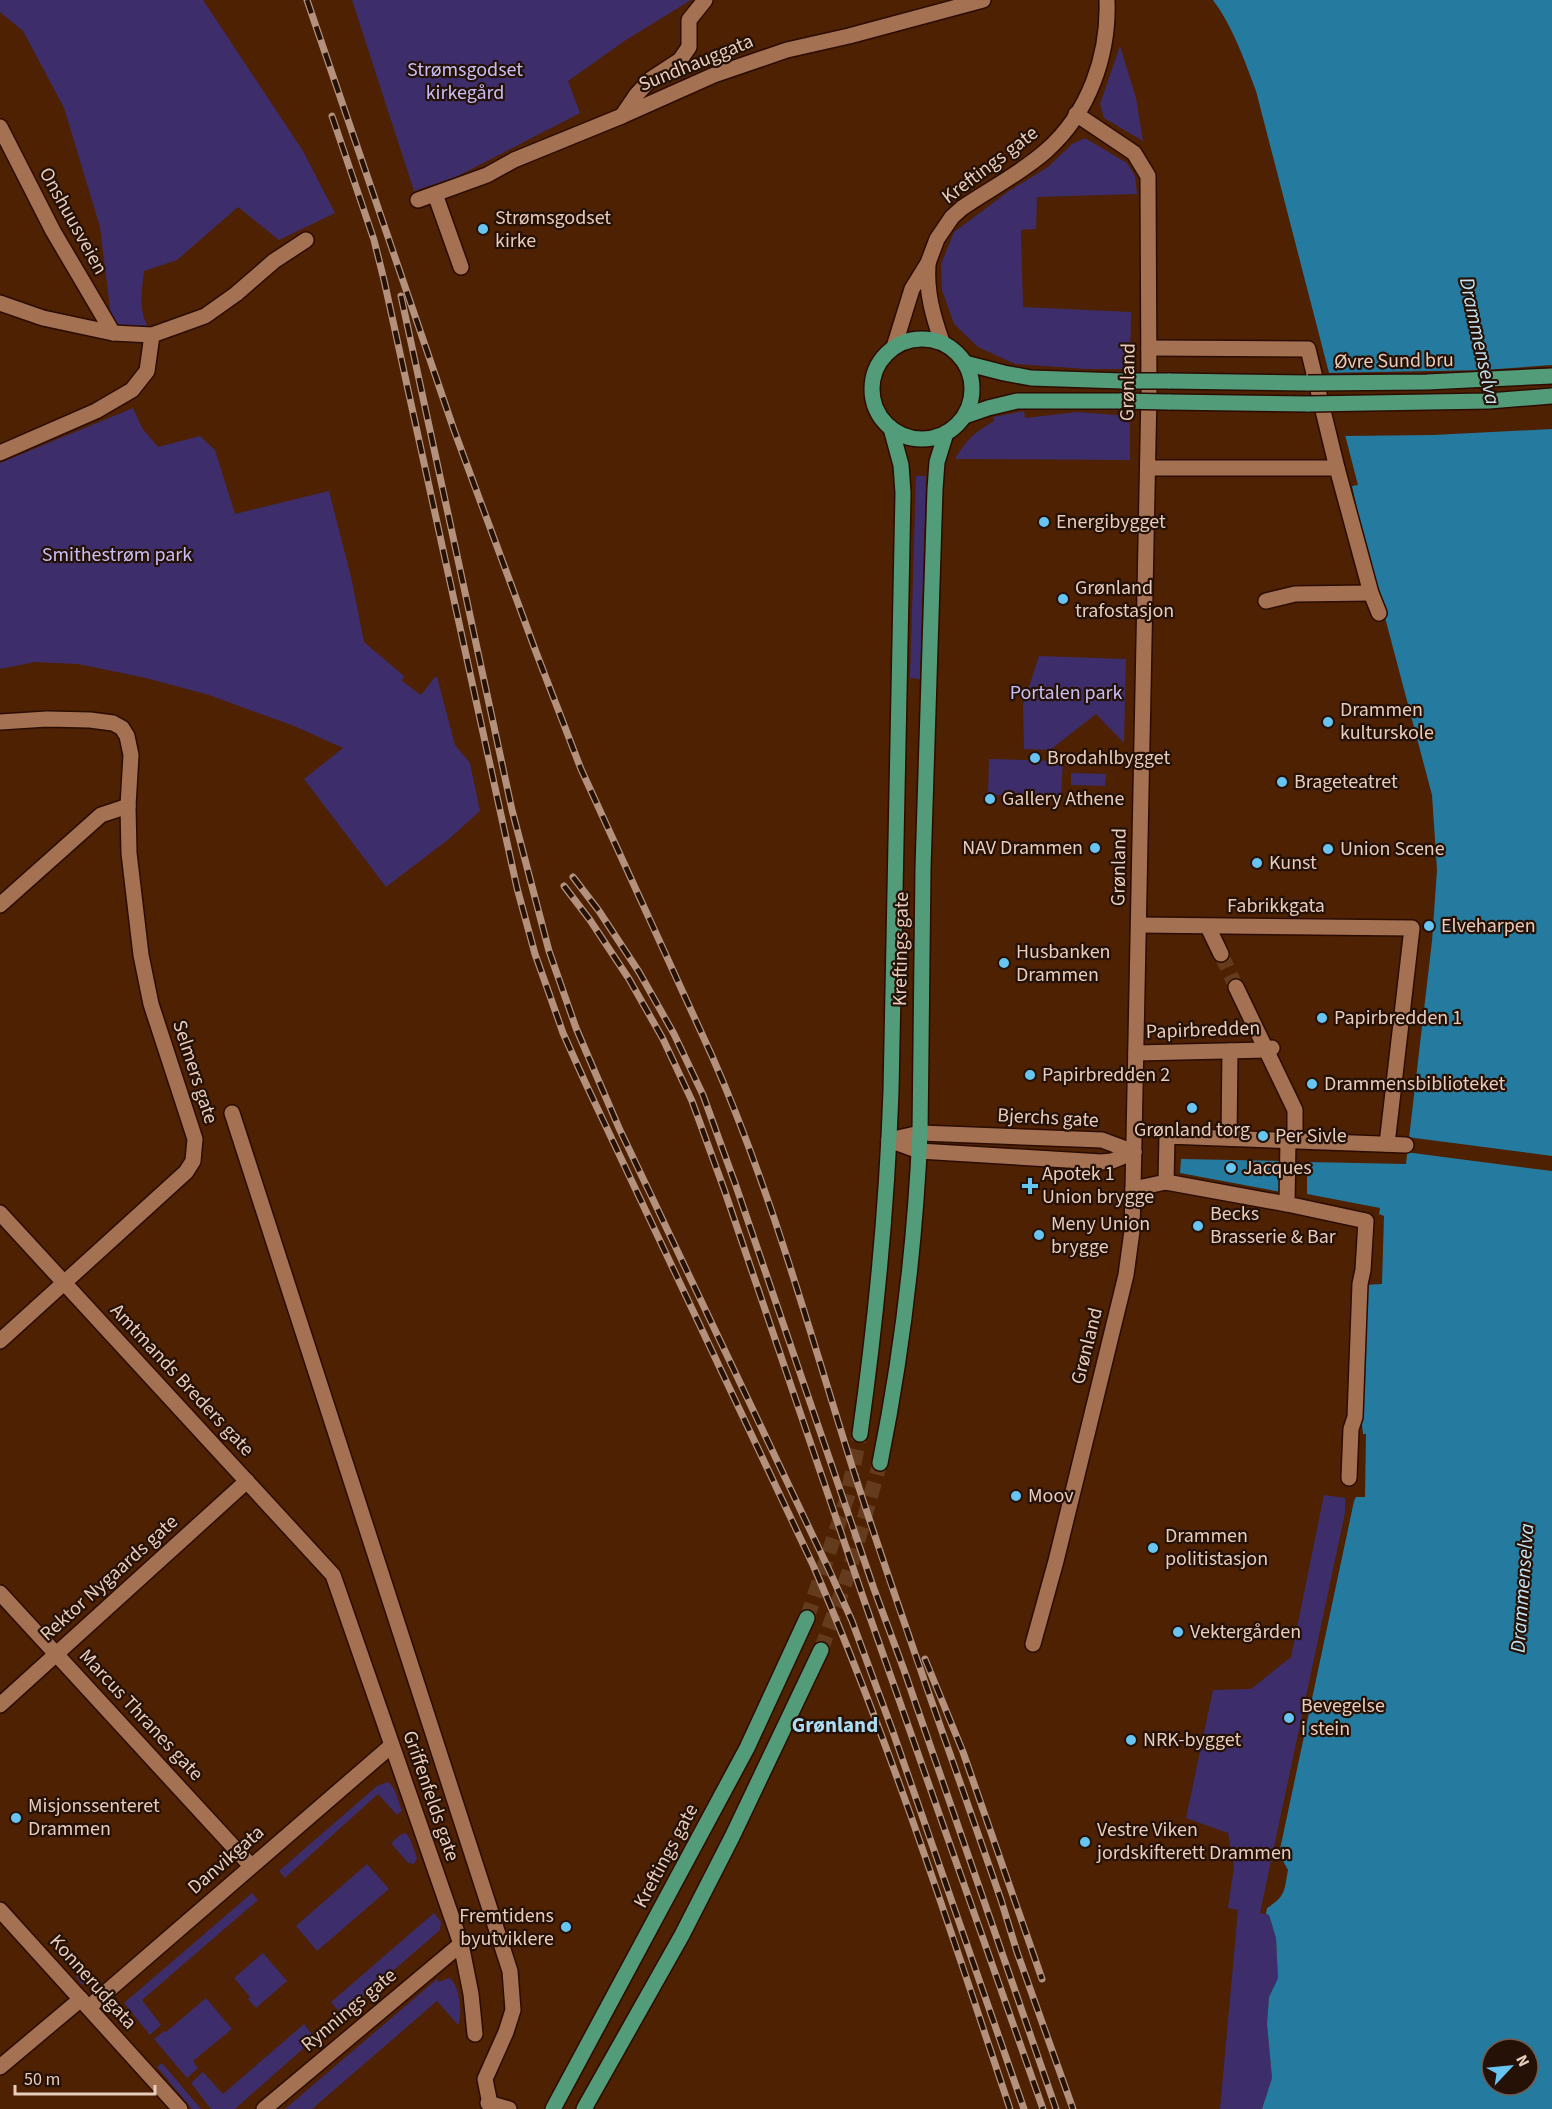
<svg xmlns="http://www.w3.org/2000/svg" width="1552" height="2109" viewBox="0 0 1552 2109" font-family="'Source Sans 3',sans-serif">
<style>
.green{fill:#3d2e6b}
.water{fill:#257b9f;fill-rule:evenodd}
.pier{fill:#4d2101}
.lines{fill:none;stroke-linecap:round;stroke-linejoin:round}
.street-tunnel{stroke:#643b1d;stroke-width:15;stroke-dasharray:15 8;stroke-linecap:butt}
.primary-tunnel{stroke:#643b1d;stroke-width:15;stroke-dasharray:15 8;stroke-linecap:butt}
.street-casing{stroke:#2c0c00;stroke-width:18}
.secondary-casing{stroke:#2c0c00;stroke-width:18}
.primary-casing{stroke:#2c0c00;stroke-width:18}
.street{stroke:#a47153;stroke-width:15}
.secondary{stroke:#a47153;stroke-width:15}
.primary{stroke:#529c79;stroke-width:15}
.rail-casing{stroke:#b3917c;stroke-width:7}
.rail{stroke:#251106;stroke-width:4.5;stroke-dasharray:14;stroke-linecap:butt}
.primary-bridge-casing{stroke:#2c0c00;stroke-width:18;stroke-linecap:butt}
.primary-bridge{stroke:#529c79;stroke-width:15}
.poi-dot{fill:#68c4f0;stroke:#251106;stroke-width:2}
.labels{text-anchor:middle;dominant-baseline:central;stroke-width:4.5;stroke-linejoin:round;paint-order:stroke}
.street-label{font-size:20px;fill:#e8ccbc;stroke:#251106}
.park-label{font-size:20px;fill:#c7bff6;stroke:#251106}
.poi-label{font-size:20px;fill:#e8ccbc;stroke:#251106;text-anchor:start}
.water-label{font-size:21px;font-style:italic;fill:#c5e3f3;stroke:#251106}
.neighbourhood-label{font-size:21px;font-weight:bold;fill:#addcf5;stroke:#251106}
</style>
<rect width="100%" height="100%" fill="#4d2101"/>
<g class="green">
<path d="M0 0H203L303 151 335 213 279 240 238 207 177 260 144 271C141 298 138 311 152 335L113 333 100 227 64 108 23 31 0 12Z"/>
<polygon points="352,0 691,0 626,40 568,81 580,113 456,177 414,191"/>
<polygon points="1120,46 1136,98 1143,141 1104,118 1100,104"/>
<polygon points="1085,138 1127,163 1135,176 1137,194 1037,197 1036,229 1021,230 1023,307 1131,312 1130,369 1086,369 1015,364 978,347 954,324 942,290 941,264 954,232 1009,191 1048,167 1072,144"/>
<polygon points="133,408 142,428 158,447 200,436 215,450 235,514 329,491 352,581 364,642 404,676 402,681 421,695 435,677 437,677 455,745 470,763 480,811 449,839 386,887 304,779 343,748 294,726 209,695 146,678 78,664 35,662 0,669 0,463"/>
<path d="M1024 411 1025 418 1077 412 1130 416V460L955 459C965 441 976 431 994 421L993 417Z"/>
<polygon points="916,476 926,476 920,679 910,678"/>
<polygon points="1039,656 1126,659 1124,743 1096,714 1050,750 1024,749 1023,705"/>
<polygon points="989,759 1063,761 1061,797 988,795"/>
<polygon points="1071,773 1106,774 1105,786 1071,785"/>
<polygon points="1324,1495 1345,1498 1345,1513 1260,1913 1269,1915 1276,1938 1278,1978 1269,1997 1267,2024 1272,2078 1262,2109 1220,2109 1238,1910 1228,1908 1234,1867 1228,1833 1186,1818 1213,1690 1251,1689 1291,1657"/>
<path d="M388 1782C396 1787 398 1802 402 1811L397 1815 378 1794 285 1878 279 1871 377 1786Z"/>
<polygon points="406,1833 410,1839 417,1858 414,1864 408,1863 391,1843 400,1835"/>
<polygon points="367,1864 389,1889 317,1951 296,1926"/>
<polygon points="252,1893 258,1900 142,2000 161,2025 150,2035 124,2003"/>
<polygon points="434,1913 441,1922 440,1930 342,2015 331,2002"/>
<path d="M69 1953 92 1977 82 1985C73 1974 75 1967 65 1957Z"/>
<polygon points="263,1953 287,1981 256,2008 248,1999 250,1997 234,1978"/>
<path d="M449 1978C460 1984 463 2015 458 2025L437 2001 312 2109H285L437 1979 439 1982Z"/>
<polygon points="206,1998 232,2029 193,2061 198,2068 187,2078 154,2039 164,2031 166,2032"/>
<polygon points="304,2024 315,2038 235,2109 211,2109 191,2083 203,2072 223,2094"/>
<polygon points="162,2063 201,2109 192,2109 157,2067"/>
</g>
<g class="water">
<path d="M1213 0H1552V2109H1262L1272 2078 1267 2024 1269 1997 1278 1978 1276 1938 1269 1915 1266 1914 1267 1908C1286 1896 1284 1891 1288 1870L1279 1854 1354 1501 1356 1497H1365L1366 1434H1363L1362 1424H1360L1364 1285 1382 1284 1384 1216 1379 1214 1380 1208 1307 1194V1162L1406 1164 1432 941 1437 870 1432 795 1361 527 1352 486 1358 485 1256 91C1244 59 1233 27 1213 0ZM1492 2049H1528V2085H1492Z"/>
<polygon points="1181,1159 1281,1161 1281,1192 1180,1173"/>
</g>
<g class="pier">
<polygon points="1552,365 1552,429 1433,435 1342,436 1325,373 1484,370"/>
<polygon points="1407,1137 1552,1156 1552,1171 1405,1152"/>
</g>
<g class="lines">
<polyline class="street-tunnel" points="1221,954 1236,987"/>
<g class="primary-tunnel">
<polyline points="807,1618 847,1498 860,1434"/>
<polyline points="821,1650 849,1572 880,1463"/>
</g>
<defs>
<g id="street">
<polyline points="622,116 637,94 651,79 680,60 689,47 689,20 705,0"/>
<polyline points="0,127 53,231 113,333"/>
<polyline points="435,194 461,267"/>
<polyline points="418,200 487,175 514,160 622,116 714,75 787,50 849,36 983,0"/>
<polyline points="0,303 43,318 113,333 152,335 205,316 236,294 274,261 306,240"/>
<polyline points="1149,348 1308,349 1337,468 1371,593 1379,613"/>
<polyline points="0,453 96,411 132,390 147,371 152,335"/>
<polyline points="1148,468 1337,468"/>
<polyline points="1266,601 1295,594 1371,593"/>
<polyline points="0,722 47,719 90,720 113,723 122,728 127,736 131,755 128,806 129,853 141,955 151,1004 195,1139 193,1161 186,1172 0,1341"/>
<polyline points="0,905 101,815 128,806"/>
<polyline points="1139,925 1412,928 1387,1144"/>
<polyline points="1208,927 1221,954"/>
<polyline points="1236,987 1295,1110 1295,1140"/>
<polyline points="1136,1053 1267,1050 1272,1048"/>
<polyline points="232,1113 510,1971 513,2010 506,2032 485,2079 491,2109"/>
<polyline points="1229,1138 1230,1051"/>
<polyline points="889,1140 919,1151 1101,1162 1112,1161 1134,1152"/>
<polyline points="889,1140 920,1133 1102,1140 1134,1152"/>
<polyline points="1288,1140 1287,1204 1366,1221 1363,1270 1360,1284 1355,1417 1351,1429 1349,1478"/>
<polyline points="1133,1189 1166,1182"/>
<polyline points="1287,1204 1166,1182 1167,1136 1406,1145"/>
<polyline points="0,1213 333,1575 461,1944 471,1994 475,2034"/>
<polyline points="0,1593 251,1866"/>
<polyline points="1033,1644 1056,1561 1126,1275 1132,1231 1133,1189 1149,392 1148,176 1134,153 1076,114"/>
<polyline points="0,1705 247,1481"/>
<polyline points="89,2007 391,1746"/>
<polyline points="0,2067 81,1999"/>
<polyline points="488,2103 509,2109"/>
<polyline points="264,2109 461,1944"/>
</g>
<g id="secondary">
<path d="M928 264C926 292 933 316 942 342"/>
<path d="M894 347 912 289 928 263 937 239 952 217 962 208C990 189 1021 173 1046 151 1089 113 1109 55 1107 0"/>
<polyline points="0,1910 180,2109"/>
</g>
<g id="primary">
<circle cx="922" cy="389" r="50"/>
<polyline points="965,363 1004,373 1031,378 1122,381"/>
<polyline points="1168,381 1308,383"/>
<polyline points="1168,402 1309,404"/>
<polyline points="965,416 988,408 1017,401 1121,401"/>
<path d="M860 1434C876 1320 887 1206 891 1091L903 493 901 465 892 432"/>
<path d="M880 1463C902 1354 915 1244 920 1133L923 868 935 489 937 462 946 433"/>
<polyline points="553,2109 747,1748 807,1618"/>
<polyline points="584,2109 682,1935 732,1837 821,1650"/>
</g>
</defs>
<use href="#street" class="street-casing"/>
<use href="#secondary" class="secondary-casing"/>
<use href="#primary" class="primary-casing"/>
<use href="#street" class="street"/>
<use href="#secondary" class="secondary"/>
<use href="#primary" class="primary"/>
<defs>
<g id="rail">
<path d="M307 0 454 430 536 652 581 769 712 1056C770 1188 808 1326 851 1463 898 1610 951 1755 1001 1900L1017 1952 1073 2109"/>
<path d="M332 116 374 240 384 280 517 888 535 954 550 996 563 1033 585 1082 813 1565C890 1742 949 1926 1010 2109"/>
<polyline points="401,296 512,810 549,951 576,1028 619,1128 830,1572 852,1621 893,1732 1024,2109"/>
<polyline points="573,877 599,911 639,972 674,1034 703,1095 736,1186 874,1589 904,1670 1056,2109"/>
<polyline points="564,886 590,920 629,979 663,1039 692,1101 724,1189 865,1603 1043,2109"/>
<polyline points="925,1659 963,1752 1042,1979"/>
</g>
</defs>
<use href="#rail" class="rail-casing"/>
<use href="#rail" class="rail"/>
<defs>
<g id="primary-bridge">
<polyline points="1122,381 1168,381"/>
<polyline points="1308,383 1427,382 1552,376"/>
<polyline points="1121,401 1168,402"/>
<polyline points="1309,404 1489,401 1552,396"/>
</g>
</defs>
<use href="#primary-bridge" class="primary-bridge-casing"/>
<use href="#primary-bridge" class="primary-bridge"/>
</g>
<g class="poi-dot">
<circle cx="483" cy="229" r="6"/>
<circle cx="1044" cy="522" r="6"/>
<circle cx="1063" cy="599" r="6"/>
<circle cx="1328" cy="722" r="6"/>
<circle cx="1035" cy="758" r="6"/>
<circle cx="1282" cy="782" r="6"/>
<circle cx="990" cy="799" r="6"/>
<circle cx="1095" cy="848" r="6"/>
<circle cx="1328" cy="849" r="6"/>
<circle cx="1257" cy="863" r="6"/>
<circle cx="1429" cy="926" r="6"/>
<circle cx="1004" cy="963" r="6"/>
<circle cx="1322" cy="1018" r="6"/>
<circle cx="1030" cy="1075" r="6"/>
<circle cx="1312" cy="1084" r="6"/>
<circle cx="1192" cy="1108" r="6"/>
<circle cx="1263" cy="1136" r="6"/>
<circle cx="1231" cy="1168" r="6"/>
<path d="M1027 1177h6v6h6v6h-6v6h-6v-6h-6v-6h6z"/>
<circle cx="1198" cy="1226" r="6"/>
<circle cx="1039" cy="1235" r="6"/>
<circle cx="1016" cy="1496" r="6"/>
<circle cx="1153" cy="1548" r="6"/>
<circle cx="1178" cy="1632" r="6"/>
<circle cx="1289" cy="1718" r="6"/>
<circle cx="1131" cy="1740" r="6"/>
<circle cx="16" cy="1818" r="6"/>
<circle cx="1085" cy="1842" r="6"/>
<circle cx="566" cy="1927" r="6"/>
</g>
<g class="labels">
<g class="street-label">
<text transform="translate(696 63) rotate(-22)">Sundhauggata</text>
<text transform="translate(990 165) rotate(-37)">Kreftings gate</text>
<text transform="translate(73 221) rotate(61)">Onshuusveien</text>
<text transform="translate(1394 361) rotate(-1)">Øvre Sund bru</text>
<text transform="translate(1128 382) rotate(-89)">Grønland</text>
<text transform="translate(1119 867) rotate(-89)">Grønland</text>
<text x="1276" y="906">Fabrikkgata</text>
<text transform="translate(901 949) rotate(-89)">Kreftings gate</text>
<text transform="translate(1203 1030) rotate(-2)">Papirbredden</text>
<text transform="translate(195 1072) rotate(72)">Selmers gate</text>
<text transform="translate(1048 1118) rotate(3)">Bjerchs gate</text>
<text transform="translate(1087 1346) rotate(-76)">Grønland</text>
<text transform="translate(182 1380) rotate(47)">Amtmands Breders gate</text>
<text transform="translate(109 1578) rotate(-42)">Rektor Nygaards gate</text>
<text transform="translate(141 1715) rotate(47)">Marcus Thranes gate</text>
<text transform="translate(431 1796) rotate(71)">Griffenfelds gate</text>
<text transform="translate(666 1856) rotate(-62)">Kreftings gate</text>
<text transform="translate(226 1860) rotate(-41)">Danvikgata</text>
<text transform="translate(93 1982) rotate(48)">Konnerudgata</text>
<text transform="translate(349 2010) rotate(-40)">Rynnings gate</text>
</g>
<g class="park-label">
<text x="465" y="70">Strømsgodset<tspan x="465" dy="23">kirkegård</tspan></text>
<text x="117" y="555">Smithestrøm park</text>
<text x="1066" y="693">Portalen park</text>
</g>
<g class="poi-label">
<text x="495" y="218">Strømsgodset<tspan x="495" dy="23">kirke</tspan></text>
<text x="1056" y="522">Energibygget</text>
<text x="1075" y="588">Grønland<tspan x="1075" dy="23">trafostasjon</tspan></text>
<text x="1340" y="710">Drammen<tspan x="1340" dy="23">kulturskole</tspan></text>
<text x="1047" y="758">Brodahlbygget</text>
<text x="1294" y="782">Brageteatret</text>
<text x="1002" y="799">Gallery Athene</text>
<text x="1083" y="848" text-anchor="end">NAV Drammen</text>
<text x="1340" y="849">Union Scene</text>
<text x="1269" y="863">Kunst</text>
<text x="1441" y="926">Elveharpen</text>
<text x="1016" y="952">Husbanken<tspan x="1016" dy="23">Drammen</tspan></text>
<text x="1334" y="1018">Papirbredden 1</text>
<text x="1042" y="1075">Papirbredden 2</text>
<text x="1324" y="1084">Drammensbiblioteket</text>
<text x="1192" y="1130" text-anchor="middle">Grønland torg</text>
<text x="1275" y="1136">Per Sivle</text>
<text x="1243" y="1168">Jacques</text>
<text x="1042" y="1174">Apotek 1<tspan x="1042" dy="23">Union brygge</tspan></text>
<text x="1210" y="1214">Becks<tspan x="1210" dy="23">Brasserie &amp; Bar</tspan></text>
<text x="1051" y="1224">Meny Union<tspan x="1051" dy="23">brygge</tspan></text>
<text x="1028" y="1496">Moov</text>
<text x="1165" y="1536">Drammen<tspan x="1165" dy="23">politistasjon</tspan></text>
<text x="1190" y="1632">Vektergården</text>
<text x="1301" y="1706">Bevegelse<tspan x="1301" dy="23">i stein</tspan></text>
<text x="1143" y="1740">NRK-bygget</text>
<text x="28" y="1806">Misjonssenteret<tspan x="28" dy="23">Drammen</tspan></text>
<text x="1097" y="1830">Vestre Viken<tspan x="1097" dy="23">jordskifterett Drammen</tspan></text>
<text x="554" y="1916" text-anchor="end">Fremtidens<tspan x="554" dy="23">byutviklere</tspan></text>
</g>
<g class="water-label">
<text transform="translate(1480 341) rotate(78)">Drammenselva</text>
<text transform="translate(1522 1588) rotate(-86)">Drammenselva</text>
</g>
<g class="neighbourhood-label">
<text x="835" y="1725">Grønland</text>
</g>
</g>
<g transform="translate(1510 2067) rotate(64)"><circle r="28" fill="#251106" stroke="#735c4f" stroke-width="1.5"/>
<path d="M0-4.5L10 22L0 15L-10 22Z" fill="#68c4f0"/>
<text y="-9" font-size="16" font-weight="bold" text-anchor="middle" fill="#e8ccbc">N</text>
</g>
<path d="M15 2085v9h140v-9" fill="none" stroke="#e8ccbc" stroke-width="3"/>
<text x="24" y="2085" font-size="18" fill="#e8ccbc" stroke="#251106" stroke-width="4.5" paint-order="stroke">50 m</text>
</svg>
